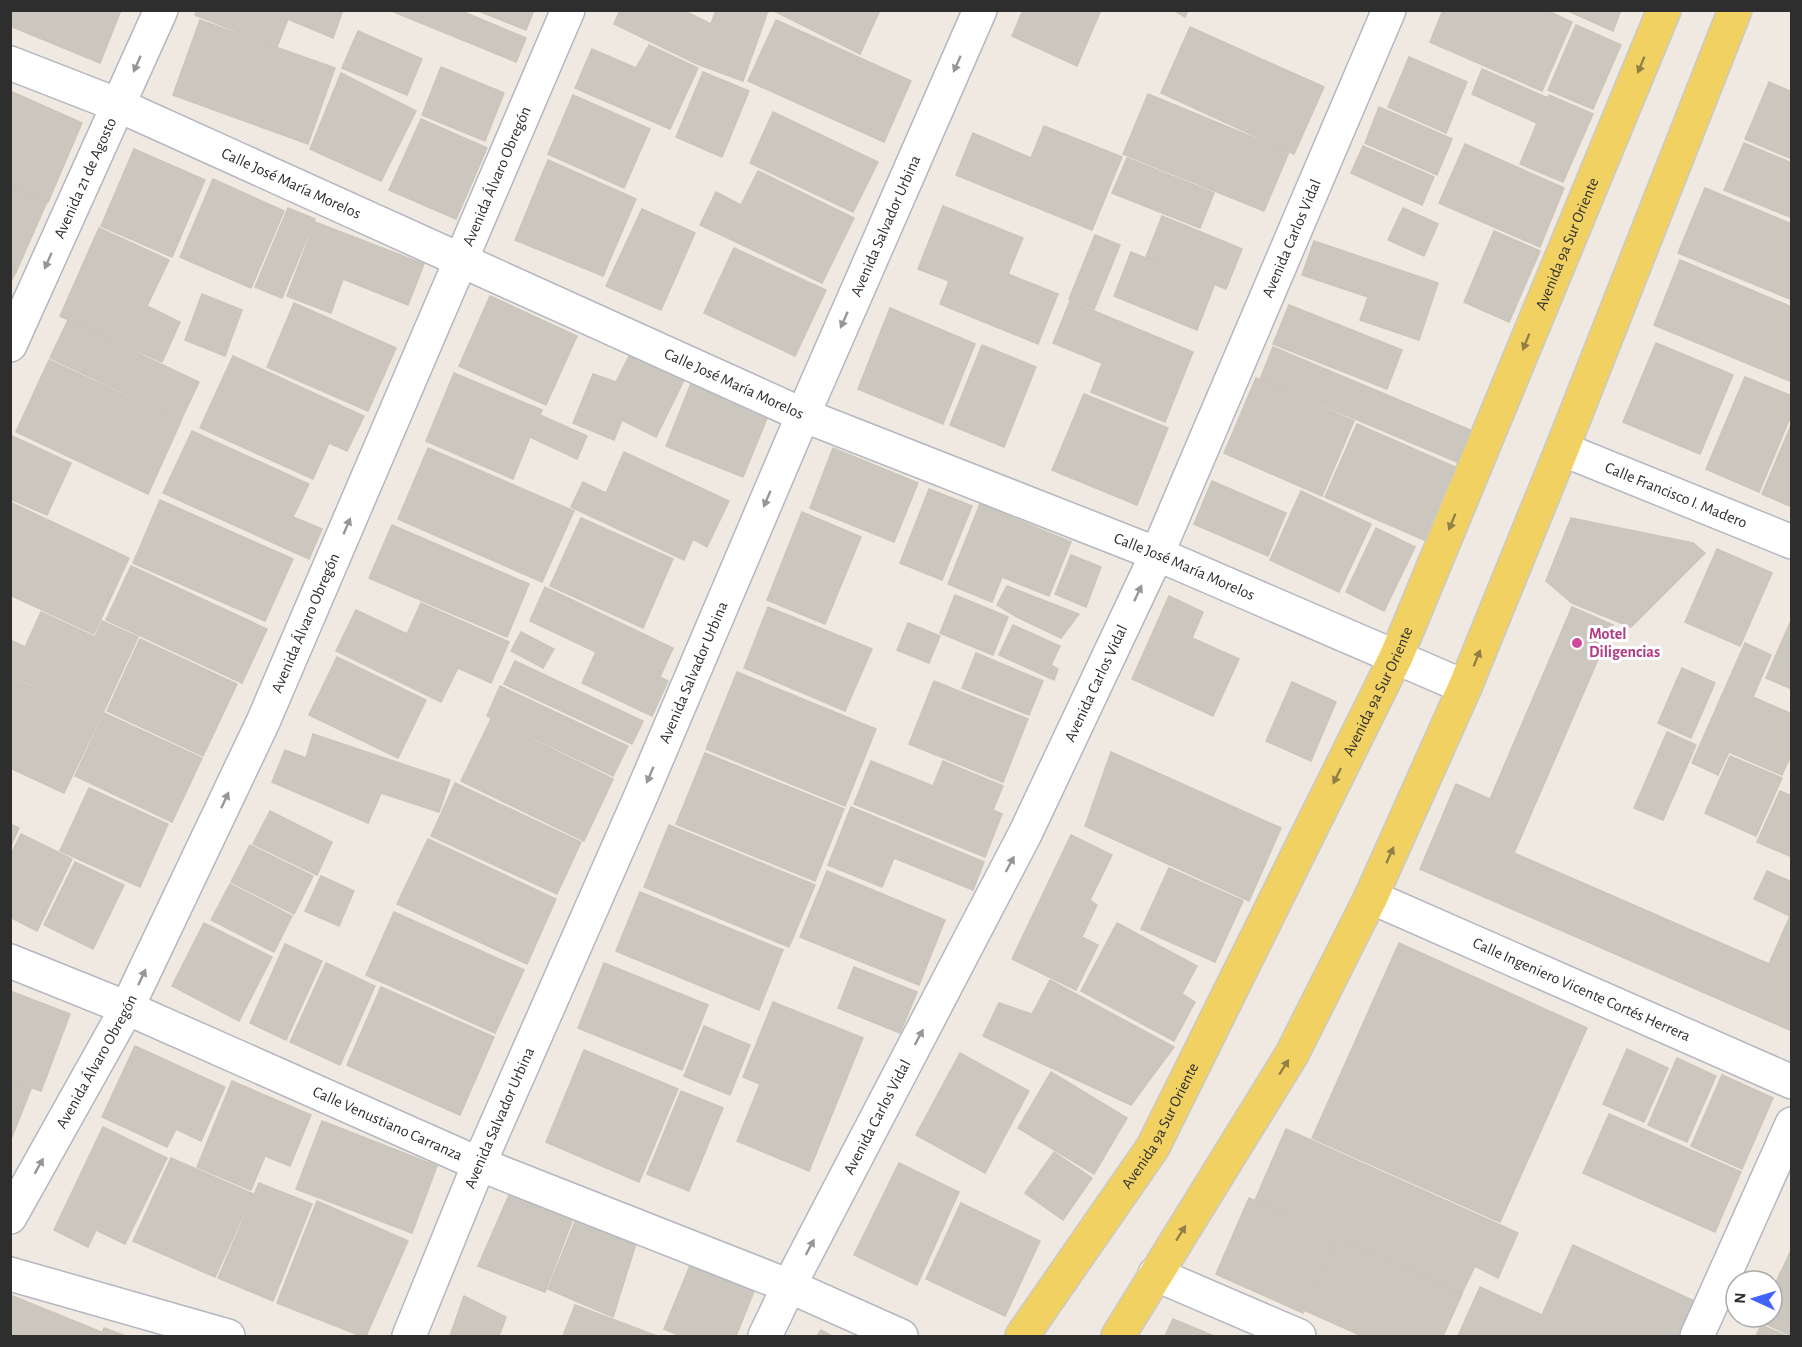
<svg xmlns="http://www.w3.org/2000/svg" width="1802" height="1347" viewBox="0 0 1802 1347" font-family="'Alegreya Sans',sans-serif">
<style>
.building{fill:#cbc7bf;stroke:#cbc5ba;stroke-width:1.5}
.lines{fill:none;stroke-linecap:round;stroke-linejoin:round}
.minor-casing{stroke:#b4b7c1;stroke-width:36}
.major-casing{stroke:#c9c9c9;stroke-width:36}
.minor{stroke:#fff;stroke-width:33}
.major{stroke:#f2d163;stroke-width:33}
.oneway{fill:#969696}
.oneway2{fill:#908048}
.hotel-dot{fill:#d1479c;stroke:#fff;stroke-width:2}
.labels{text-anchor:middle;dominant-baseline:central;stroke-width:6;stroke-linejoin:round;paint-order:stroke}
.street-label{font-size:16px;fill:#2e2e2e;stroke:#fff}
.hotel-label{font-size:16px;font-weight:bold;fill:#b23c85;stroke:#fff;text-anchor:start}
</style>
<rect width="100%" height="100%" fill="#efe9e1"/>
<g class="building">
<polygon points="14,10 121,10 100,63 10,26 10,18"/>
<polygon points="197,10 343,10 333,38 288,19 277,47 195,15"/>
<polygon points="389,10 459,10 526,38 516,62"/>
<polygon points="476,10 534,10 526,30"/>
<polygon points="620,10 683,10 711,24 716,10 768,11 743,81 697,64 614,24"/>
<polygon points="772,10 880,10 860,54"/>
<polygon points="1023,10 1101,10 1077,66 1012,36"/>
<polygon points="1173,10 1188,10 1185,17"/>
<polygon points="1443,10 1546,10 1572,22 1542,91 1430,42"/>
<polygon points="1566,10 1621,10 1613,31"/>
<polygon points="200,20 335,68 308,144 173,95"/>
<polygon points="776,20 911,81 884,142 748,81"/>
<polygon points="1576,25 1621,45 1593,109 1548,90"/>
<polygon points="1190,27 1324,87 1294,154 1161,93"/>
<polygon points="358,31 422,59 407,95 342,68"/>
<polygon points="649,45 698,68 670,129 575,88 592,49 636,68"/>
<polygon points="1409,57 1467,82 1446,133 1388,107"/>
<polygon points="441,67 504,93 485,141 422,115"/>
<polygon points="1482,69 1548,98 1549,95 1593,114 1563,182 1520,164 1537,123 1472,94"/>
<polygon points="703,72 749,91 722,157 676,137"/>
<polygon points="341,73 416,111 381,181 310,149"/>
<polygon points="1769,82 1792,92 1792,159 1745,139"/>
<polygon points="10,91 82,123 48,202 10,185"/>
<polygon points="1148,94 1289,152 1264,211 1123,154"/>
<polygon points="573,95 650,129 624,188 548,154"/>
<polygon points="1379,107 1452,139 1437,175 1365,143"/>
<polygon points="773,112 878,162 853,212 750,163"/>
<polygon points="421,119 487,148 456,219 389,190"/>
<polygon points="1044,126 1122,157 1092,230 956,175 973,133 1031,158"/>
<polygon points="1744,143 1792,163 1792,218 1724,190"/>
<polygon points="1465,144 1564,188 1540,247 1439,203"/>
<polygon points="1363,146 1434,177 1422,205 1351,173"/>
<polygon points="134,149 205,180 172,257 101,226"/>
<polygon points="1127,158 1214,193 1200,228 1112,193"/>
<polygon points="548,160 636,199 603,276 515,240"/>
<polygon points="758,171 854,218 822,283 700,225 716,192 741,205"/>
<polygon points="213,179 284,211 251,288 180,257"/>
<polygon points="10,186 47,202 16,272 10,269"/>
<polygon points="1705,188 1792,224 1792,300 1678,253"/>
<polygon points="943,206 1023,238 1008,274 1058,294 1038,344 940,304 949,281 918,269"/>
<polygon points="288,208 315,219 282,298 255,287"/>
<polygon points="1403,208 1438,224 1424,256 1388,240"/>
<polygon points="642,209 695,233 661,310 606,286"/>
<polygon points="1162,216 1242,249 1226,289 1146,257"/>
<polygon points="315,222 424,264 408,305 343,279 331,313 287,296"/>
<polygon points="99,228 169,260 147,306 180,322 162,362 60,316"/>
<polygon points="1494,231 1540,251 1509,322 1464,302"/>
<polygon points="1095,235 1120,245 1094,309 1069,299"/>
<polygon points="1314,241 1438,283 1419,340 1360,320 1368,297 1302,275"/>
<polygon points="734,248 826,290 795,356 704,313"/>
<polygon points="1131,252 1214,286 1197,330 1114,296"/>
<polygon points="1680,260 1792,307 1792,382 1654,325"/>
<polygon points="10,269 16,272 10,283"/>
<polygon points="202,294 242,310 225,356 185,340"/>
<polygon points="490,296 577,336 546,405 459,366"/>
<polygon points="1070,301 1193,352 1165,422 1091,392 1102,363 1053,343"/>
<polygon points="294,303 396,348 368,411 267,367"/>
<polygon points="1289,305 1402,350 1387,389 1273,344"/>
<polygon points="890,308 975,344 943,424 858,389"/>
<polygon points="68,320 199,382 181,420 50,358"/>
<polygon points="1656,343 1733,375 1700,454 1623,422"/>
<polygon points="982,345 1036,367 1004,447 950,425"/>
<polygon points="1273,347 1470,430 1457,462 1260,379"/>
<polygon points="632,350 686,376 656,437 622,420 614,440 573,423 593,374 616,382"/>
<polygon points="233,356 364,416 347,451 329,443 313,479 200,428"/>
<polygon points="49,360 181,421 148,494 16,432"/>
<polygon points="454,373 542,410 540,415 587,436 577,459 530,437 513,479 426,441"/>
<polygon points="1745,377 1792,396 1792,413 1759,492 1706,469"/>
<polygon points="1256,378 1354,421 1322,496 1224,453"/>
<polygon points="692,381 770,411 743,477 666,446"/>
<polygon points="1084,394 1168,428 1137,505 1052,470"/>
<polygon points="1792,423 1792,507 1762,494"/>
<polygon points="1357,424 1455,467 1424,540 1325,497"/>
<polygon points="192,431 309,484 293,517 322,529 309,559 163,493"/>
<polygon points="12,436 71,463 47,515 10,499 10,440"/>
<polygon points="428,448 574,511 542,582 398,519"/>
<polygon points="833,448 918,483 894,542 810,508"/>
<polygon points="624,452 729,501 707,547 693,539 684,560 571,507 583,482 606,493"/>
<polygon points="1212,481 1286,513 1268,556 1194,524"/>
<polygon points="929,489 972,506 942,580 900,563"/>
<polygon points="1301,491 1371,524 1339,592 1270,560"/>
<polygon points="160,500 293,559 265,621 133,563"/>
<polygon points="10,502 129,558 94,634 10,595"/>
<polygon points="980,504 1071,542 1049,596 1002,577 992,602 948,584"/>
<polygon points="802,512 861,537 825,624 767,600"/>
<polygon points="581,518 673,559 643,628 550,586"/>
<polygon points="1571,518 1693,543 1705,553 1631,627 1572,603 1546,581"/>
<polygon points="392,525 529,584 507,637 369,578"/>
<polygon points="1376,528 1415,547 1384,611 1346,592"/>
<polygon points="1717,549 1772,573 1740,646 1685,622"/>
<polygon points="1071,555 1101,567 1086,607 1055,594"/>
<polygon points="131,566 267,629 242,683 106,620"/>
<polygon points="1007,586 1079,614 1061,638 1017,617 997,605"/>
<polygon points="545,587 673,648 660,677 668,681 652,716 582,683 596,652 530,621"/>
<polygon points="955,595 1008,617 993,655 940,633"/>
<polygon points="1169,596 1203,612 1192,638 1239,659 1213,716 1132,679"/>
<polygon points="421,603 509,642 491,683 458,668 441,702 336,651 356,610 407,634"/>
<polygon points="768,607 872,649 845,711 744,668"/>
<polygon points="1572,607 1613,625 1514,853 1769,964 1790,916 1754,899 1767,871 1792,882 1792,1031 1420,869 1456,784 1490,799"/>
<polygon points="41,612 95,637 102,621 138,637 101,717 10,675 10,640 25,647"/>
<polygon points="1792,618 1792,689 1766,678"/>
<polygon points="908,623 940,636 929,663 897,650"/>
<polygon points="1013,625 1060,646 1051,665 1058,669 1054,680 999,655"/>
<polygon points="521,632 554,649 543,668 511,651"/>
<polygon points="140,639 237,684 203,756 107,711"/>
<polygon points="1745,643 1771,655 1753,697 1792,714 1792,753 1782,775 1729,752 1718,775 1692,763"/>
<polygon points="976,653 1043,681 1029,715 962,688"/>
<polygon points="337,657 426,700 398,758 309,715"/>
<polygon points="515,661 643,721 632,744 504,684"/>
<polygon points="1682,668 1715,683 1691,738 1658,723"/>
<polygon points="737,672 876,729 845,806 706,749"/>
<polygon points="10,677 100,718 64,793 10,768"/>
<polygon points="934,681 1028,719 1003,782 909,744"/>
<polygon points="1292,682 1336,702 1311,761 1266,741"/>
<polygon points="500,686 628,746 613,776 487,716"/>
<polygon points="104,713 202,758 172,822 75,776"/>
<polygon points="491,719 613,779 584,841 461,781"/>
<polygon points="1667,732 1696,745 1663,820 1634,808"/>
<polygon points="313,734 450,780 439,812 381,793 368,823 272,782 285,750 306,758"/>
<polygon points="1111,752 1281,828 1249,901 1085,826"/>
<polygon points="705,753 844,809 815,881 676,824"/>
<polygon points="1730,756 1782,778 1756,836 1705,813"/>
<polygon points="871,761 933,786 943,761 1003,786 993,810 1002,814 985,857 854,804"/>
<polygon points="455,783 581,842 557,894 431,836"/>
<polygon points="89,788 168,824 140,887 60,851"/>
<polygon points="1780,791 1792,796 1792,857 1757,842"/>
<polygon points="851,807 984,862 973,890 894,858 882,887 828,865"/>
<polygon points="270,811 332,842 317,875 253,844"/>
<polygon points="10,824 19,828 10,848"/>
<polygon points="669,825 815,885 789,947 644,887"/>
<polygon points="21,834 72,859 37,931 10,917 10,856"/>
<polygon points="1071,835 1112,855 1090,900 1097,905 1082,937 1098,945 1076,990 1012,959"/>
<polygon points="428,839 556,899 527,964 397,904"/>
<polygon points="250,845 313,876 294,914 231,882"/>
<polygon points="75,862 124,885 93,949 44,925"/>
<polygon points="1169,868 1243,901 1215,962 1141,929"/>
<polygon points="827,871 945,920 919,985 800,937"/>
<polygon points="321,876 354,891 339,926 305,911"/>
<polygon points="230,884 292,916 274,952 211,920"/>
<polygon points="640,892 783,950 759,1010 616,951"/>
<polygon points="394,912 524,970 495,1033 366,975"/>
<polygon points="204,923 272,957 239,1021 172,986"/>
<polygon points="1117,923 1197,966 1182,994 1195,1002 1174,1041 1081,991"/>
<polygon points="1399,943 1587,1028 1500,1222 1312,1138"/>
<polygon points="285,944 322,961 286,1040 250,1023"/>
<polygon points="326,963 375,986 340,1065 290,1042"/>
<polygon points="604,963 708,1005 682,1070 578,1028"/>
<polygon points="854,967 917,992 900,1033 838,1008"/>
<polygon points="1050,980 1174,1047 1131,1105 983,1036 999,1003 1032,1014"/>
<polygon points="381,987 494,1037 460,1115 347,1065"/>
<polygon points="10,991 70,1014 41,1091 10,1080"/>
<polygon points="773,1002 863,1038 809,1171 737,1141 760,1084 743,1077"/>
<polygon points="704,1026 750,1045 730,1095 684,1076"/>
<polygon points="135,1046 225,1087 201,1141 176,1129 167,1147 102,1117"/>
<polygon points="1627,1049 1668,1068 1644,1122 1603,1104"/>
<polygon points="584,1050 678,1089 639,1182 546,1142"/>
<polygon points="960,1053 1029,1091 985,1173 916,1135"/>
<polygon points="1677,1058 1716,1076 1687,1142 1648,1125"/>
<polygon points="1051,1072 1127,1118 1094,1174 1018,1128"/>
<polygon points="1722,1075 1773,1098 1742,1169 1691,1146"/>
<polygon points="10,1081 31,1089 10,1142"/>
<polygon points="232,1081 311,1115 290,1166 265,1156 251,1190 197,1167"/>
<polygon points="681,1091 723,1108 689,1191 647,1174"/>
<polygon points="1609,1114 1741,1172 1715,1232 1583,1173"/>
<polygon points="322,1121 437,1166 412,1233 296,1189"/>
<polygon points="103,1127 167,1158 125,1244 96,1230 88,1247 54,1230"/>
<polygon points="1286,1129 1518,1233 1498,1278 1475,1266 1462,1293 1255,1200"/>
<polygon points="1054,1152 1092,1178 1063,1220 1025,1193"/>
<polygon points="171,1158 253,1194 215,1277 133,1241"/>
<polygon points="899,1163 959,1192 917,1285 854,1255"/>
<polygon points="259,1183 312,1204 273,1301 218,1278"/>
<polygon points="512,1188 576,1211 545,1292 478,1266"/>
<polygon points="1249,1198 1336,1238 1303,1313 1216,1274"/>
<polygon points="317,1201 408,1241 366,1336 361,1336 277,1303"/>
<polygon points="961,1203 1040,1241 1005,1316 926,1279"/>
<polygon points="579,1212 639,1234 613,1317 548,1289"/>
<polygon points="1337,1238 1462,1294 1443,1336 1362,1336 1304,1310"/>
<polygon points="1573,1245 1699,1303 1684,1336 1458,1336 1480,1287 1542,1315"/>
<polygon points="1792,1248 1792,1275 1782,1270"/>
<polygon points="691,1263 755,1289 736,1336 681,1336 664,1329"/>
<polygon points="1781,1271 1792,1276 1792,1336 1759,1321 1761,1317 1772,1317 1772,1292"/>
<polygon points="10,1295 101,1332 99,1336 10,1336"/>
<polygon points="464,1296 506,1317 499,1336 450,1336"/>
<polygon points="575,1305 657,1336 563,1336"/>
<polygon points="1173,1319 1214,1336 1165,1336"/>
<polygon points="1761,1325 1787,1336 1756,1336"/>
<polygon points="104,1328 126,1336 101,1336"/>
<polygon points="821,1330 832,1336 817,1336"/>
</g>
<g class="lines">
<defs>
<g id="minor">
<path id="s1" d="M10 63 118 105 803 415 1157 554 1465 687"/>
<path id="s2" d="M10 345 161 10"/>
<path id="s3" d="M1562 449 1792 542"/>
<path id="s4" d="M1371 897 1792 1082"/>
<path id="s5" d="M10 961 127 1008 479 1164 789 1286 901 1336"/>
<path id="s6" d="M10 1217 127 1008 263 722 568 10"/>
<polyline points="10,1274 228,1336"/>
<polyline points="1155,1274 1299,1336"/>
<path id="s7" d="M409 1336 479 1164 640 798 803 415 980 10"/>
<path id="s8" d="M765 1336 789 1286 1025 834 1157 554 1389 10"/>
<polyline points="1697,1336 1792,1124"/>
</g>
<g id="major">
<path id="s9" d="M1022 1336 1153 1147 1396 657 1664 10"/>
<polyline points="1118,1336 1292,1054 1371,897 1465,687 1562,449 1735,10"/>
</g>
</defs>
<use href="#minor" class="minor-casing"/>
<use href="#major" class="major-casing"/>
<use href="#minor" class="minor"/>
<use href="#major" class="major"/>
</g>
<defs><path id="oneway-solid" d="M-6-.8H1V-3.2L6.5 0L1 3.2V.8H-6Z" transform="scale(1.5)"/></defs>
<g class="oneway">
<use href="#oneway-solid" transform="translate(137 64) rotate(114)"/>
<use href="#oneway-solid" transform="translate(957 64) rotate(114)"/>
<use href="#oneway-solid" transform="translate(48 261) rotate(114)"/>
<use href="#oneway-solid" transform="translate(844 320) rotate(114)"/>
<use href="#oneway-solid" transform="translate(767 499) rotate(113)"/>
<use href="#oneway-solid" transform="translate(347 526) rotate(-67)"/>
<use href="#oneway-solid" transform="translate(1138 593) rotate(-65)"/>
<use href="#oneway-solid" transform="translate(650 775) rotate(113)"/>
<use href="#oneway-solid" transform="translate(225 800) rotate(-65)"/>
<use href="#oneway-solid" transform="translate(1010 864) rotate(-62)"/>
<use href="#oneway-solid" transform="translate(142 977) rotate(-65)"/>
<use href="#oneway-solid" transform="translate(919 1037) rotate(-62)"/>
<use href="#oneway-solid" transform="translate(39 1166) rotate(-61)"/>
<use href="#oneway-solid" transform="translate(810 1247) rotate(-62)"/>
</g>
<g class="oneway2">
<use href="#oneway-solid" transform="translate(1641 65) rotate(112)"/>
<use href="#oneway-solid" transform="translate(1526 342) rotate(112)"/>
<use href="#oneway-solid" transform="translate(1452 522) rotate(112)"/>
<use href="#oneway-solid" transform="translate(1477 658) rotate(-68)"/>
<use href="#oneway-solid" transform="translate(1337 776) rotate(116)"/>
<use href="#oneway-solid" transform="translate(1390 855) rotate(-66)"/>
<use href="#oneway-solid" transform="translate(1284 1067) rotate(-58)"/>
<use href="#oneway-solid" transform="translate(1181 1233) rotate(-58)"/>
</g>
<circle class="hotel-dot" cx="1577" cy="643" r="6"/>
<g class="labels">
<g class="street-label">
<text stroke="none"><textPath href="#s6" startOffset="1150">Avenida Álvaro Obregón</textPath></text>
<text stroke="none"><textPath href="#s2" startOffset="183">Avenida 21 de Agosto</textPath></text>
<text stroke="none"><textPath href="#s1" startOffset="306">Calle José María Morelos</textPath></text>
<text stroke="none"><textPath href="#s7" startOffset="1208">Avenida Salvador Urbina</textPath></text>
<text stroke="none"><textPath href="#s8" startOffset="1218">Avenida Carlos Vidal</textPath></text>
<text stroke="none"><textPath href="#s9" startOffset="1224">Avenida 9a Sur Oriente</textPath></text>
<text stroke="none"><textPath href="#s1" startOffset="792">Calle José María Morelos</textPath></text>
<text stroke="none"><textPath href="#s3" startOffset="123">Calle Francisco I. Madero</textPath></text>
<text stroke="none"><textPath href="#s1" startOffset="1278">Calle José María Morelos</textPath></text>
<text stroke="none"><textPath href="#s6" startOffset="664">Avenida Álvaro Obregón</textPath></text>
<text stroke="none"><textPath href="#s7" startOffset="722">Avenida Salvador Urbina</textPath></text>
<text stroke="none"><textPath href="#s8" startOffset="732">Avenida Carlos Vidal</textPath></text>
<text stroke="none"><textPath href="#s9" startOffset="738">Avenida 9a Sur Oriente</textPath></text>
<text stroke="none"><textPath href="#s4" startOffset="230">Calle Ingeniero Vicente Cortés Herrera</textPath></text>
<text stroke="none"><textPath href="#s6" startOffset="178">Avenida Álvaro Obregón</textPath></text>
<text stroke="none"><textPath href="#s8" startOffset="246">Avenida Carlos Vidal</textPath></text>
<text stroke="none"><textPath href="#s7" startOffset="236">Avenida Salvador Urbina</textPath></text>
<text stroke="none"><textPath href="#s5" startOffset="411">Calle Venustiano Carranza</textPath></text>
<text stroke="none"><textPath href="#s9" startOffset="252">Avenida 9a Sur Oriente</textPath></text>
</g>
<g class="hotel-label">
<text x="1589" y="634">Motel<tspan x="1589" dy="18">Diligencias</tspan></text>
</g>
</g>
<rect width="1802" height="1347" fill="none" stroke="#2e2e2e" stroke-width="24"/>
<g transform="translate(1754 1299) rotate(274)"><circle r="28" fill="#ffffff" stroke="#ababab" stroke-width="1.5"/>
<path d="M0-4.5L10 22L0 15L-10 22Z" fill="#4264fb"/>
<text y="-9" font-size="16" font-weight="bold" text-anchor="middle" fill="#2e2e2e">N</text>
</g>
</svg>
